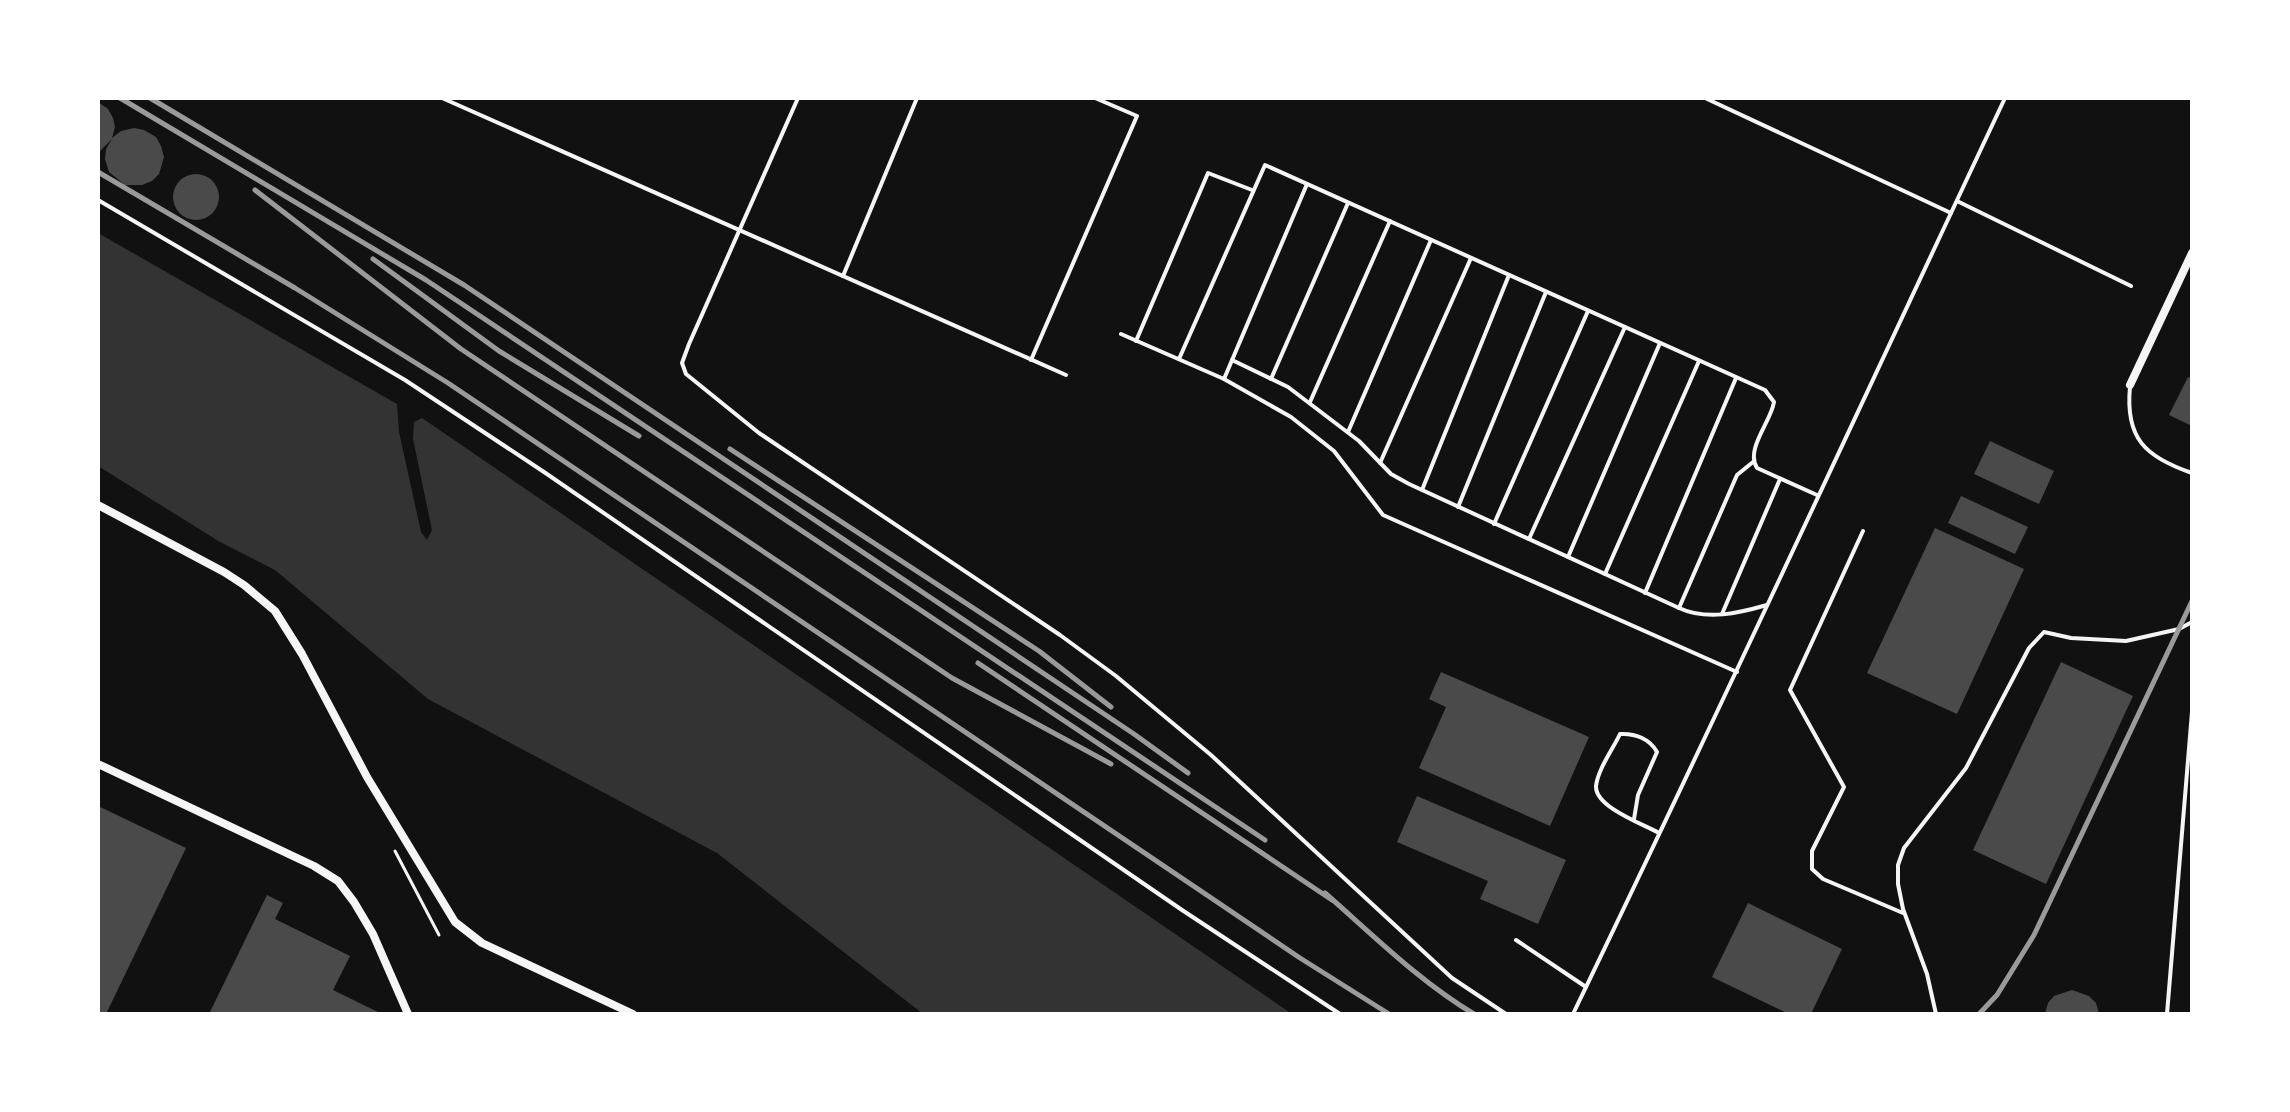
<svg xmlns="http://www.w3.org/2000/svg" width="2290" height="1112" viewBox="0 0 2290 1112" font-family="Signika,sans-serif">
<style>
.water{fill:#333}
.building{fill:#4a4a4a}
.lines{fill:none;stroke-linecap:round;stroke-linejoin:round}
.path{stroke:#f5f5f5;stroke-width:3}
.service{stroke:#f5f5f5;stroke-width:4}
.minor{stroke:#f5f5f5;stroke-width:8}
.rail{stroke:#9a9a9a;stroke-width:5}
</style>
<rect width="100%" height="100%" fill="#111"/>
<polygon class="water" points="98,233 397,404 399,432 421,532 427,540 432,530 413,439 414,422 422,418 1292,1014 923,1014 717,853 428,699 275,570 220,542 98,466"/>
<g class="building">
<polygon points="98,102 108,109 113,118 115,127 112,138 121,131 134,128 144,130 156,137 161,146 164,157 159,174 152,181 142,185 125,185 109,172 105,159 106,149 112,139 98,153"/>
<circle cx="196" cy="197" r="23"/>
<polygon points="2188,377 2192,379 2192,426 2169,415"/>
<polygon points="1990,441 2054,471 2039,504 1974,474"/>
<polygon points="1961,496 2028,527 2015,554 1948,523"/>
<polygon points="1935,528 2024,569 1957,714 1867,673"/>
<polygon points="2061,662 2133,696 2046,884 1973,850"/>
<polygon points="1441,672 1589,737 1550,826 1419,768 1446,707 1429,699"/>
<polygon points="1417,796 1566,860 1538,924 1480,899 1488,881 1397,842"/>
<polygon points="98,806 186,848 106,1014 98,1014"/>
<polygon points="267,895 283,903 275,919 350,956 333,990 382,1014 209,1014"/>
<polygon points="1748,903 1842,949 1811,1014 1789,1014 1712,977"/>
<polygon points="2072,990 2089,996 2096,1003 2099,1014 2045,1014 2048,1003 2054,996"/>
</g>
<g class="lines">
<polyline class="path" points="395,851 439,935"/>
<g class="service">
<polyline points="442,98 1066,375"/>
<polyline points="798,98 689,344 682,363 686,374 759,433 1060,635 1116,676 1211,755 1452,978 1506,1014"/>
<polyline points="1705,98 1951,213"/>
<polyline points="98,200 405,380 544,472 1182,910 1340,1014"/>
<polyline points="1957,201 2131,286"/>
<polyline points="843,276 917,98"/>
<polyline points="1121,334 1224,379 1291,417 1334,451 1383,515 1737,672"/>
<polyline points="1136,341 1208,173 1252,190"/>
<path d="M1179 359 1265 165 1765 390 1774 402C1771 422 1745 449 1757 468L1817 495"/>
<polyline points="1031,360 1137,116 1095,98"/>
<path d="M1232 360 1288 387 1359 441 1391 474 1409 484 1679 608C1707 621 1739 613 1767 605"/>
<polyline points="1224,379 1307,184"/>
<polyline points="1271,379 1348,203"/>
<path d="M2130 387C2125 438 2145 457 2192 473"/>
<polyline points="1310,402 1390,221"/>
<polyline points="1348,432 1431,240"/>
<polyline points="1380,463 1471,258"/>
<polyline points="1422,490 1509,275"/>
<polyline points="1458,507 1546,292"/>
<polyline points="1494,524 1588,311"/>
<polyline points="1863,531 1790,690 1844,787 1812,851 1812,869 1823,879 1903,913"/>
<polyline points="1529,539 1625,327"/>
<polyline points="1568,557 1660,343"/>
<polyline points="1605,574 1699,361"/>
<polyline points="1645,593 1736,378"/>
<polyline points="1679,608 1737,475 1753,462"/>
<polyline points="1722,614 1780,479"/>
<path d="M1634 819 1638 795 1657 752C1650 739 1635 733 1620 734 1613 749 1598 769 1596 786 1595 807 1643 824 1659 833"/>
<polyline points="1516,940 1586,987"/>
<path d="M1573 1014C1720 710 1861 404 2005 98"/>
<polyline points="1936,1014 1927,974 1903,909 1898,884 1898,865 1904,848 1966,768 2029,648 2044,632 2071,638 2126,641 2179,629 2192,622"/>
<polyline points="2167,1014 2192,712"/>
</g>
<g class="minor">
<polyline points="2130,385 2192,253"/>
<polyline points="98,505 224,572 244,585 275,611 302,654 367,777 455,922 482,943 633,1014"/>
<polyline points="98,764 314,866 338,881 354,902 373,934 408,1014"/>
</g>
<g class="rail">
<polyline points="120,98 426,280 1265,840"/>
<polyline points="150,98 464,285 1134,734 1188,773"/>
<polyline points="98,172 295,288 448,383 1300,958 1389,1014"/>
<polyline points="255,190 461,349 952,678 1111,764"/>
<polyline points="373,259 499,351 639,436"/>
<polyline points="730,449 1039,651 1111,707"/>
<polyline points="978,663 1332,900"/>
<path d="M1325 893C1373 935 1419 981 1474 1014"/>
<polyline points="1979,1014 1997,995 2034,935 2192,601"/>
</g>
</g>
<rect width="2290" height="1112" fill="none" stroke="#ffffff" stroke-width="200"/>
</svg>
